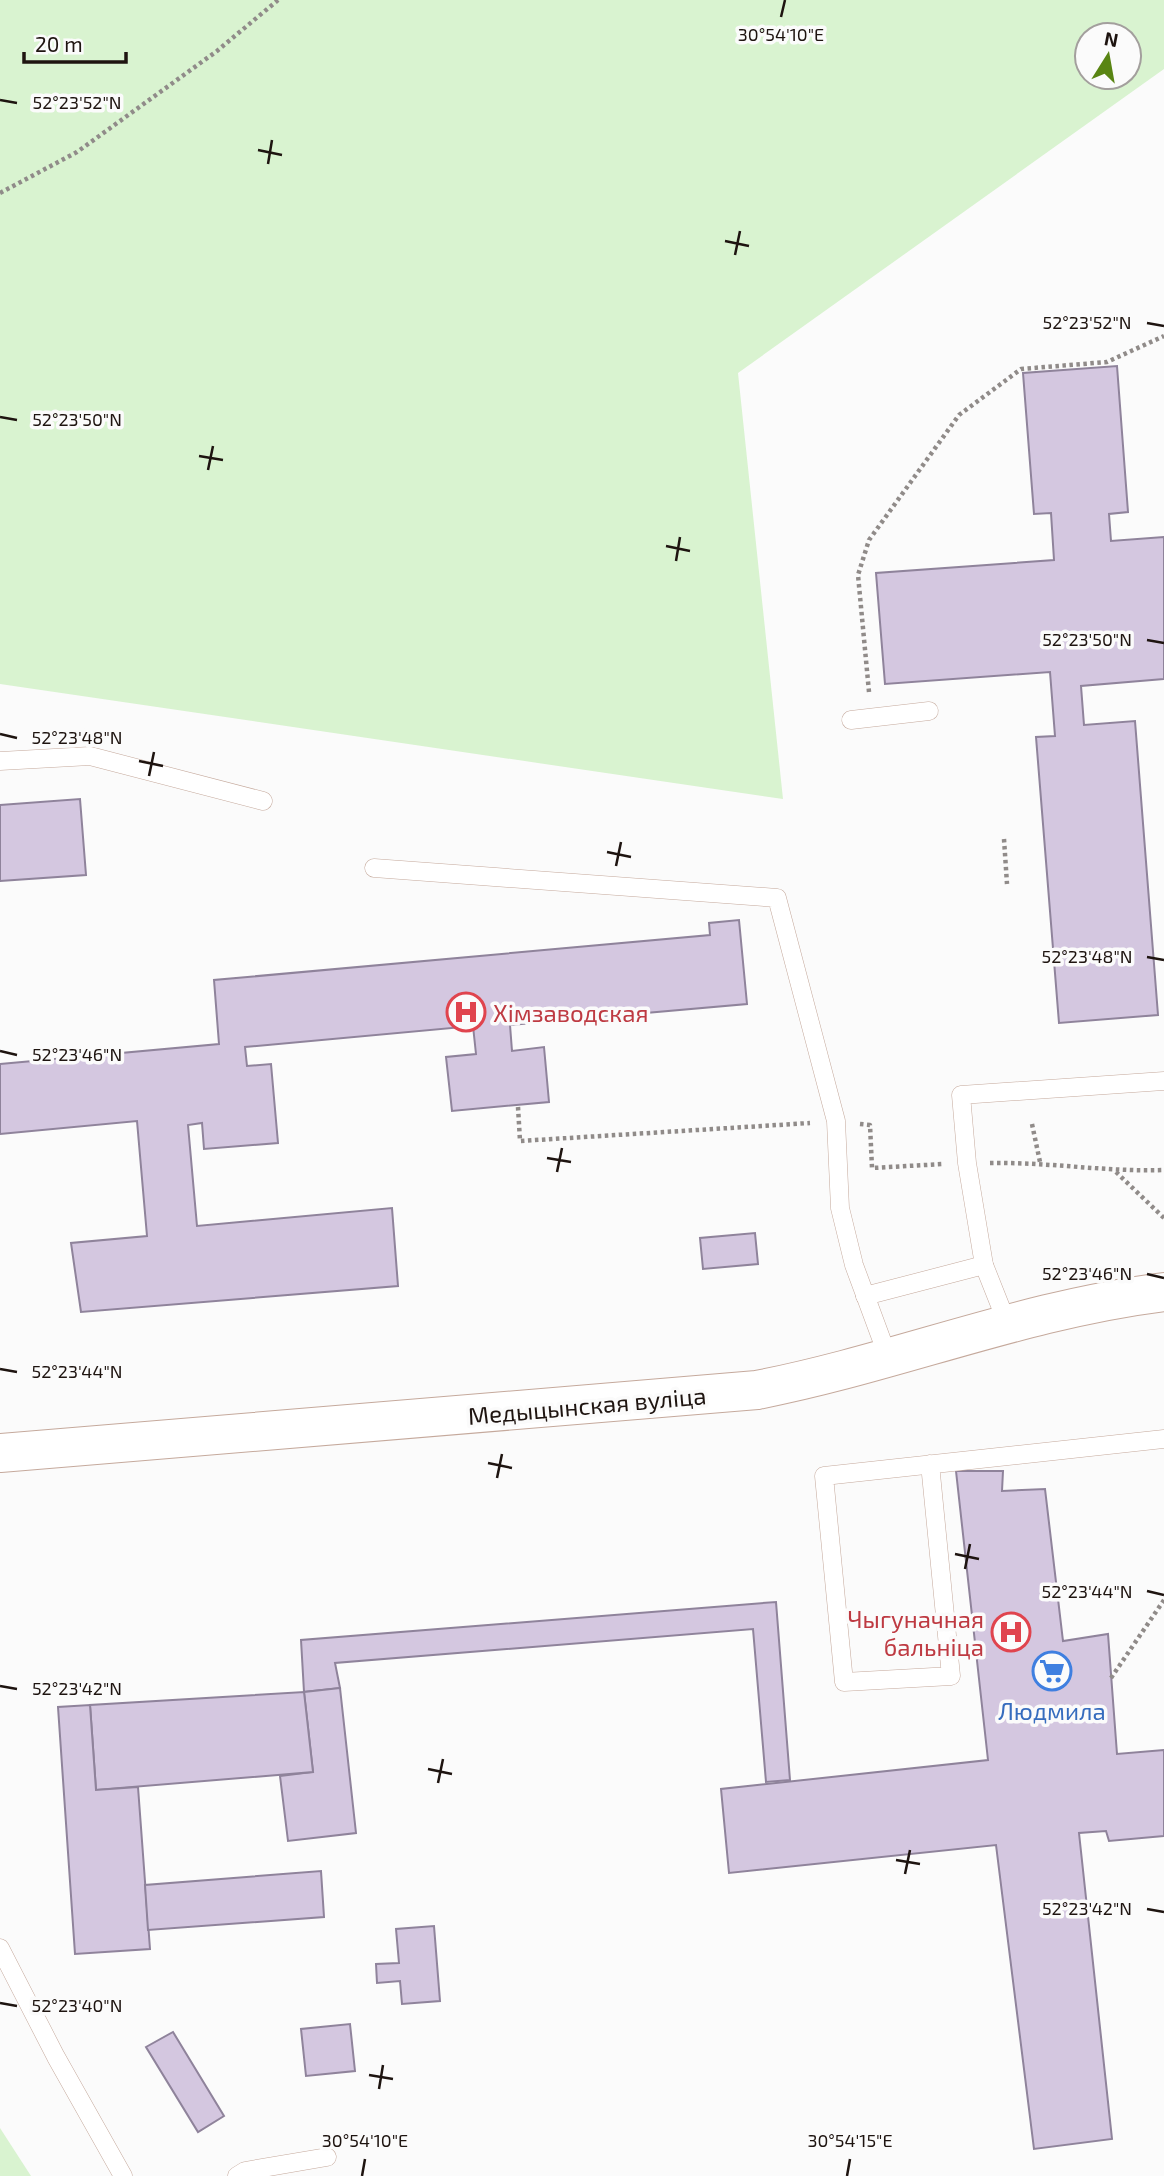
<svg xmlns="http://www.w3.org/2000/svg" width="1164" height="2176" viewBox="0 0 1164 2176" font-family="'Exo 2',sans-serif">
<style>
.green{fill:#d9f3d0;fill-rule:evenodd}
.building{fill:#d4c7e0;stroke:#8f839b;stroke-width:2}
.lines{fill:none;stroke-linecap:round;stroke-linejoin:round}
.service-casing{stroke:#c5a99c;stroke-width:19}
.tertiary-casing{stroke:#c5a99c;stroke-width:40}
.path{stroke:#908b89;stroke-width:4.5;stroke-dasharray:3.5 3.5;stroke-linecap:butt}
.service{stroke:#fff;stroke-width:18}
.tertiary{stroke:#fff;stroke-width:38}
.ticks{fill:none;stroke:#1e1410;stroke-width:2.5}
.labels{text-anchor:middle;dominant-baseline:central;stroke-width:7;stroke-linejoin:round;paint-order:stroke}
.health-label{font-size:24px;fill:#be3a42;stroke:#fbfbfb;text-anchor:start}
.street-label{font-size:24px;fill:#1e1410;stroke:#fbfbfb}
.shop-label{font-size:24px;fill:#366cbe;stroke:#fbfbfb}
.ticks-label{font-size:18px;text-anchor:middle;fill:#1e1410;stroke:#fbfbfb;stroke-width:7;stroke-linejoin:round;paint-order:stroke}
</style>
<rect width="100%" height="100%" fill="#fbfbfb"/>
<g class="green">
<path d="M0 0H1164V69L738 373 783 799 0 684ZM1129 35V77H1087V35Z"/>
<polygon points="0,2128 31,2176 0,2176"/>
</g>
<g class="building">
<polygon points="1117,366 1128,512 1109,514 1111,541 1164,537 1164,679 1081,686 1084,725 1135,721 1158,1015 1059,1023 1036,737 1055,736 1050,672 885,684 876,573 1054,560 1051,513 1034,514 1023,373"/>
<polygon points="80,799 86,875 0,881 0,805"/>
<polygon points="739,920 747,1004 510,1025 512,1051 544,1047 549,1102 452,1111 446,1057 476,1054 473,1026 245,1047 247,1066 271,1064 278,1143 204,1149 202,1123 188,1125 197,1226 392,1208 398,1286 81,1312 71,1243 147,1236 137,1121 0,1134 0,1064 219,1044 214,980 710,935 709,923"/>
<polygon points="755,1233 758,1264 703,1269 700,1238"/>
<polygon points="956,1471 1003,1471 1002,1491 1045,1489 1063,1641 1108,1634 1117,1754 1164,1750 1164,1836 1109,1841 1106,1831 1079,1833 1112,2139 1034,2149 996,1845 729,1873 721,1789 988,1760"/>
<polygon points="776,1602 790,1780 766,1782 753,1629 335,1663 340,1688 304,1692 301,1640"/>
<polygon points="340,1688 356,1833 288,1841 280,1776 313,1772 304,1692"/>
<polygon points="304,1692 313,1772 96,1790 90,1705"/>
<polygon points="90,1705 96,1790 138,1787 150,1949 75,1954 58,1707"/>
<polygon points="321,1871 324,1917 148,1930 145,1885"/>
<polygon points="434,1926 440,2001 402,2004 400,1981 377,1983 376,1964 399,1963 396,1929"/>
<polygon points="350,2024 355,2071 306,2076 301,2029"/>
<polygon points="173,2032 224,2116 198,2132 146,2047"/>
</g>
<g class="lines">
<defs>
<g id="service">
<polyline points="851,720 929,711"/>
<polyline points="0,761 90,756 263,801"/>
<polyline points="374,868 777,898 836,1121 840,1208 854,1265 888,1357"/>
<polyline points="865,1296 984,1265"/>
<polyline points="1007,1323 984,1265 967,1163 961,1095 1164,1081"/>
<polyline points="930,1464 951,1676 844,1682 824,1476 1164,1439"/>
<polyline points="0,1948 56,2057 123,2176"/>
<polyline points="237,2176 245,2171 327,2157"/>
</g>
<path id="tertiary" d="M0 1453 757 1390C895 1363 1025 1309 1164 1292"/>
</defs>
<use href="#service" class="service-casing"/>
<use href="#tertiary" class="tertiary-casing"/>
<g class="path">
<polyline points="0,193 77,152 217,51 278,0"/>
<polyline points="869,692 858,575 869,540 959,415 1021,369 1107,362 1164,336"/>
<polyline points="1004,839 1007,884"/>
<polyline points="518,1107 520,1141 810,1123"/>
<polyline points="860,1124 870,1125 872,1168 943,1164"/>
<polyline points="1032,1124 1040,1162"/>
<path d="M990 1163C1049 1162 1106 1172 1164 1170"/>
<polyline points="1116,1172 1164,1218"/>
<polyline points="1111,1678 1164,1600"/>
</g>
<use href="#service" class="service"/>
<use href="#tertiary" class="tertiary"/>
</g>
<path class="ticks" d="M781 17 785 0M0 100 17 103M258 150 282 155M268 164 272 140M725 241 749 246M735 255 740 231M1147 323 1164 326M0 417 17 420M199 456 223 460M208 470 213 446M666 546 690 551M676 561 680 537M1147 640 1164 643M0 734 17 738M139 761 163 766M149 776 154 752M607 852 631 857M616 866 621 842M1147 957 1164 960M0 1051 17 1055M547 1158 571 1162M557 1172 562 1148M1147 1274 1164 1278M0 1369 17 1372M488 1463 512 1468M497 1478 502 1454M955 1554 979 1559M965 1569 970 1544M1147 1591 1164 1595M0 1686 17 1689M428 1769 452 1774M438 1783 443 1759M896 1860 920 1864M905 1874 910 1850M1147 1909 1164 1912M0 2003 17 2006M369 2075 393 2079M379 2089 383 2065M362 2176 365 2159M847 2176 850 2159"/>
<defs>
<symbol id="hospital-ring" viewBox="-11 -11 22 22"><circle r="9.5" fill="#fbfbfb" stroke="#e0444e" stroke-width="1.5"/><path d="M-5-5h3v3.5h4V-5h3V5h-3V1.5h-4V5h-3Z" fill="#e0444e"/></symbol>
<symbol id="supermarket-ring" viewBox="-11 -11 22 22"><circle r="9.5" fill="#fbfbfb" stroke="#3f7fe0" stroke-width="1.5"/><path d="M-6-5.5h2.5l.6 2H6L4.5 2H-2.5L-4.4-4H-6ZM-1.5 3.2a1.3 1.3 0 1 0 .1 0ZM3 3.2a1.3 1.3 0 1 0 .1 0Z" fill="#3f7fe0"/></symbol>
</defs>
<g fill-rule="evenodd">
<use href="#hospital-ring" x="444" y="990" width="44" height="44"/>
<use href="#hospital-ring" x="989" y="1610" width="44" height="44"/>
<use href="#supermarket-ring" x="1030" y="1649" width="44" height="44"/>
</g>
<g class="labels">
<g class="health-label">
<text x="493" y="1012">Хімзаводская</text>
<text x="984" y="1618" text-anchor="end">Чыгуначная<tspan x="984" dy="28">бальніца</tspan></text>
</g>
<g class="street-label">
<text transform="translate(587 1405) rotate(-5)">Медыцынская вуліца</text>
</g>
<g class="shop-label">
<text x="1052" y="1710">Людмила</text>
</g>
</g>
<g class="ticks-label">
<text x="781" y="41">30°54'10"E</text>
<text x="77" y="109">52°23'52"N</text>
<text x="1087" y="329">52°23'52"N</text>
<text x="77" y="426">52°23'50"N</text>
<text x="1087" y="646">52°23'50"N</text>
<text x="77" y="744">52°23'48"N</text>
<text x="1087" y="963">52°23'48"N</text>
<text x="77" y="1061">52°23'46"N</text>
<text x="1087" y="1280">52°23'46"N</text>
<text x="77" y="1378">52°23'44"N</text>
<text x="1087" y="1598">52°23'44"N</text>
<text x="77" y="1695">52°23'42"N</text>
<text x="1087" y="1915">52°23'42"N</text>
<text x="77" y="2012">52°23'40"N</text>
<text x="365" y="2147">30°54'10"E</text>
<text x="850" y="2147">30°54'15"E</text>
</g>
<g transform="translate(1108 56) rotate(11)"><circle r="33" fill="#fbfbfb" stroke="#a39f9d" stroke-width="2"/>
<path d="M0-5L12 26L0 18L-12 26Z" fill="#598513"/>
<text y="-10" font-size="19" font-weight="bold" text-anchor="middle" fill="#1e1410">N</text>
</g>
<path d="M24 52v10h102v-10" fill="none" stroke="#1e1410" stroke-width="3.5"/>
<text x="35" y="52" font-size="21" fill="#1e1410" stroke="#fbfbfb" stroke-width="5" paint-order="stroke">20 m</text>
</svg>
